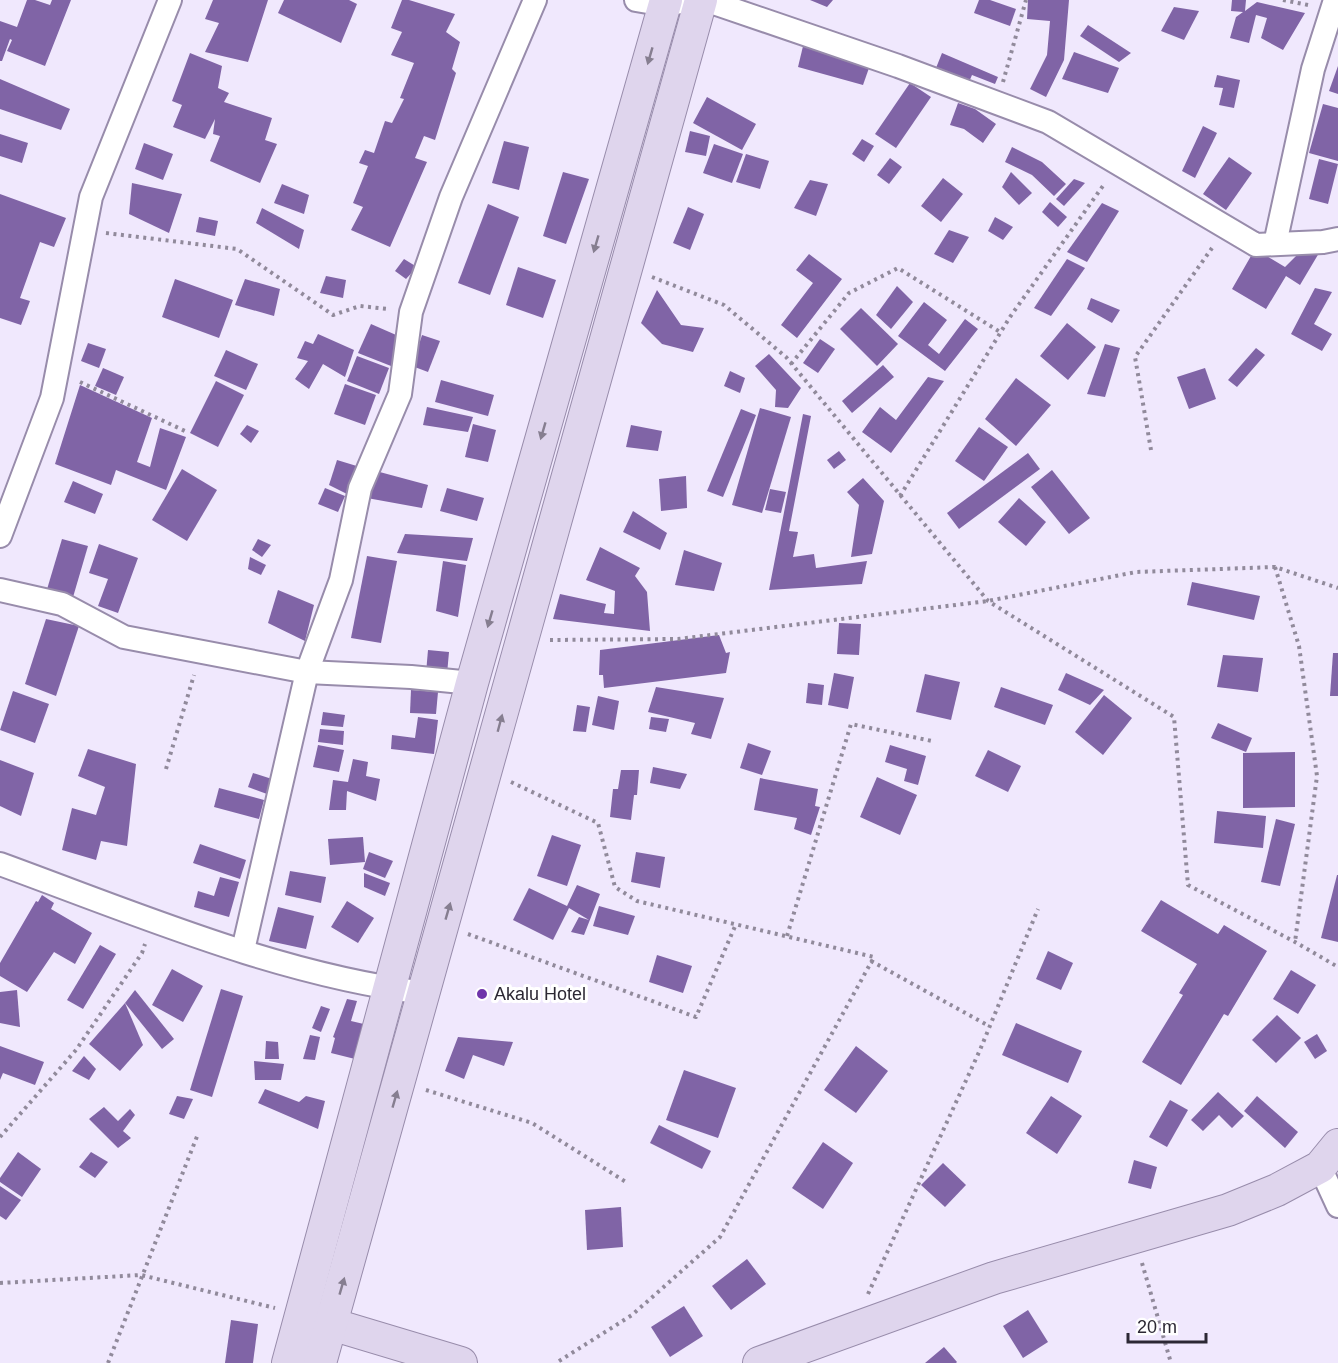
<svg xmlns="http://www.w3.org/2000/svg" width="1338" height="1363" viewBox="0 0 1338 1363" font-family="Arial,sans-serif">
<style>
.building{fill:#8064a6}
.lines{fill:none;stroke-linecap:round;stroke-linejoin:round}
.street-casing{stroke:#988cab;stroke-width:26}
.secondary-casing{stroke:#988cab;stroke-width:34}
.path{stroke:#918a9b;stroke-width:4;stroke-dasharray:3 4.5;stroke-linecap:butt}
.street{stroke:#fff;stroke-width:22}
.secondary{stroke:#dfd5ed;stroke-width:32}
.oneway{fill:#867e90}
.poi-dot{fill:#6f34aa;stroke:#fff;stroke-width:2}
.labels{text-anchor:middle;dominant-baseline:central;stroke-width:6;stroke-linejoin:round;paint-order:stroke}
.poi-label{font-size:18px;fill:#2c2834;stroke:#fff;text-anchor:start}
</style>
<rect width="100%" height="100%" fill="#f0e8fd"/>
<g class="building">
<polygon points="27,0 35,0 50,5 52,0 71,0 45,66 7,51 12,40 10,39 2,61 0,61 0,21 17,27"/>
<polygon points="213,0 268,0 248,62 205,52 219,23 205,19"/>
<polygon points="284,0 349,0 357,4 341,43 278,13"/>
<polygon points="402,0 409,0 455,14 446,32 460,42 452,69 456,73 435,140 424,136 415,158 427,162 390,247 351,230 363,207 353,203 368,166 359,163 365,150 374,153 385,121 392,123 404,99 400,98 414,63 391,55 402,32 391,28"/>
<polygon points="810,0 833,0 827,7"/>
<polygon points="979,0 990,0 1016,9 1010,26 974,13"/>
<polygon points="1028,0 1069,0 1064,60 1046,97 1030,89 1047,55 1050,21 1027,19"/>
<polygon points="1232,0 1246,0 1245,11 1257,2 1305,13 1283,50 1261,38 1267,18 1256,15 1249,43 1230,38 1236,17 1243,12 1231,11"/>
<polygon points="1174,7 1199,11 1184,40 1161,31"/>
<polygon points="1088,25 1131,53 1119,62 1080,36"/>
<polygon points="804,42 869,68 863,85 798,67"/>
<polygon points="1074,52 1119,68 1108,93 1062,79"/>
<polygon points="190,53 222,66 218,88 229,93 224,102 272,118 265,140 277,144 260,183 210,161 220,136 213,134 215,119 205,139 173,127 182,105 172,101"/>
<polygon points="942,53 998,77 995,84 972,75 969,82 936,68"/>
<polygon points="1338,66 1338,94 1329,91"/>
<polygon points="1217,75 1240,80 1234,108 1219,105 1223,88 1214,87"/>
<polygon points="0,79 70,109 61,130 0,109"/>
<polygon points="910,83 931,97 896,148 875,134"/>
<polygon points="707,97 756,124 742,150 693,123"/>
<polygon points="958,103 975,109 996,124 983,143 964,129 950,125"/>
<polygon points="1323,104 1338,108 1338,161 1309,153"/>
<polygon points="1203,126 1217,133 1195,178 1182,171"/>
<polygon points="690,131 710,136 706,156 685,152"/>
<polygon points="0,134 28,143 22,163 0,156"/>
<polygon points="862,139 874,146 864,162 852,154"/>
<polygon points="504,141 529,147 519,190 492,183"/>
<polygon points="144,143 173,154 163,180 135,169"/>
<polygon points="714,144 743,154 732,183 703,173"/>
<polygon points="1012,147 1042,162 1066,184 1054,196 1032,175 1005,162"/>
<polygon points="746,154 769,161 760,189 736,182"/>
<polygon points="1229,157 1252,173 1226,210 1203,194"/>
<polygon points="890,158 902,167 889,184 877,175"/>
<polygon points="1319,159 1338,164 1328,204 1309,199"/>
<polygon points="563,172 589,179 566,244 543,236"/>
<polygon points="1011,172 1032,193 1019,205 1002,187"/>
<polygon points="943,178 963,194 941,222 921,206"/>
<polygon points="1074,179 1085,183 1064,206 1056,199"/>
<polygon points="810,180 828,184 816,216 794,208"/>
<polygon points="132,183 182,194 169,233 129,214"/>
<polygon points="282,184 309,195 304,214 274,203"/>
<polygon points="0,194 66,218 54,247 40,242 20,298 30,301 21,325 0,318"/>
<polygon points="1050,202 1067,217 1058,227 1042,212"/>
<polygon points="1102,203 1119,211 1087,262 1067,252"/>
<polygon points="488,204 519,217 490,295 458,283"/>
<polygon points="688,207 704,214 690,250 673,243"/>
<polygon points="262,208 304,230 299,249 256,223"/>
<polygon points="199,217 218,221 215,236 196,232"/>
<polygon points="995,217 1013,227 1003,240 988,231"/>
<polygon points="949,230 969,237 953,263 934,254"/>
<polygon points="1306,246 1319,253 1300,285 1286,276 1266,309 1232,289 1255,249 1285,267"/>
<polygon points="809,254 842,279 797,338 781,325 813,283 796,270"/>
<polygon points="404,259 417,267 406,279 395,271"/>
<polygon points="1067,259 1085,268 1051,316 1034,308"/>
<polygon points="518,267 556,280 543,318 506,305"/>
<polygon points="326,276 346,280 343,298 320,293"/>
<polygon points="175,279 233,300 219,338 162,317"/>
<polygon points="245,279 280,289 274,316 235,305"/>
<polygon points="897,286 913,302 891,329 876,315"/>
<polygon points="1315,288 1332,292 1314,324 1332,334 1322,351 1291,334"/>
<polygon points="657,290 681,325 704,328 693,352 662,344 641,323"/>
<polygon points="1091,298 1120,310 1112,323 1087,309"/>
<polygon points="924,302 947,320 928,345 939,354 965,319 978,329 945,371 898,336"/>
<polygon points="861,308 898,344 877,366 840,329"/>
<polygon points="1067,323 1096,347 1068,380 1040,356"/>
<polygon points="371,324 403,338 391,366 358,353"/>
<polygon points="318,334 354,350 345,377 323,364 309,389 295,379 308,361 297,358 305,341 313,344"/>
<polygon points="422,335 440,341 428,372 412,366"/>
<polygon points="820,339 835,349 818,373 803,363"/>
<polygon points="88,343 106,349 99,368 81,361"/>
<polygon points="1105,344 1120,348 1105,397 1087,394"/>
<polygon points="1256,348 1265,355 1237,387 1228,380"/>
<polygon points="226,350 258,364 246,390 214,376"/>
<polygon points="769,354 801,388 788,408 775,407 776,390 755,366"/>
<polygon points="357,356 389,368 379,394 347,381"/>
<polygon points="883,365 894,377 852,413 842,401"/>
<polygon points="103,368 124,377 116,395 95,386"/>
<polygon points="1205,368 1216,399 1189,409 1177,377"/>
<polygon points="730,371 745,378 740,393 724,386"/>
<polygon points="928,377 944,381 891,453 862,432 880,407 896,420"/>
<polygon points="1016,378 1051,405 1016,446 985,419"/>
<polygon points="441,380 494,395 488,416 435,402"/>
<polygon points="216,381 244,395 218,447 190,433"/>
<polygon points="345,384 376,395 365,425 334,414"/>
<polygon points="80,385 152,418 137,462 150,467 160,428 186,437 166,490 116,470 111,485 55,464"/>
<polygon points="427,407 473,417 468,432 423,425"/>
<polygon points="760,408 791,417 762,513 732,505"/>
<polygon points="741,409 756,415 723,497 707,491"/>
<polygon points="803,414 811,416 789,531 798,532 793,557 814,554 816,568 867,561 862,584 769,590"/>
<polygon points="473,424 496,430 488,462 465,457"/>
<polygon points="247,425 259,431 251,443 240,434"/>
<polygon points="631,425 662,431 658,451 626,447"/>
<polygon points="979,427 1008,447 984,481 955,461"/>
<polygon points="839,451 846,460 834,469 827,460"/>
<polygon points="1028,453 1040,469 959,529 947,513"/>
<polygon points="337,460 360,467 349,495 329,485"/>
<polygon points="182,469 217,490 187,541 152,520"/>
<polygon points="1052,470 1090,518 1069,534 1031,487"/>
<polygon points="376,471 428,485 422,508 367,498"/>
<polygon points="686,476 687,508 661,511 659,479"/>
<polygon points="863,478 884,501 872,554 851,557 859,505 847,492"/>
<polygon points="73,481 103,494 95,514 64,502"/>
<polygon points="325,488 345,496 338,512 318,504"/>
<polygon points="447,488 484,498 477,521 440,511"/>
<polygon points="770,489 786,492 781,513 765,510"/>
<polygon points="1019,498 1046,522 1026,546 998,522"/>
<polygon points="633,511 667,533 660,550 623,532"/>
<polygon points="405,534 473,538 467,561 397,553"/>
<polygon points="62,539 88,546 71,604 45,596"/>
<polygon points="258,539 271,545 262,557 252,550"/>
<polygon points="99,544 138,558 118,613 98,606 108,579 89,573"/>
<polygon points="600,547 640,568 635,576 647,592 650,631 553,619 560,594 606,604 604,613 614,614 615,591 586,580"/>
<polygon points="684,550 722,563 714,591 675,585"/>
<polygon points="367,556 397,561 381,643 351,638"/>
<polygon points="250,557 266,565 261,575 248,569"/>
<polygon points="443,561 466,565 458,617 436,611"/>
<polygon points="1192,582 1260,596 1254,620 1187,605"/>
<polygon points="278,590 314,605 305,641 268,623"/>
<polygon points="46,619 79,626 56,696 25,684"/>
<polygon points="839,623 861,624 859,655 837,654"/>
<polygon points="719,635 726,653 730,652 726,673 604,688 603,675 599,675 600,650"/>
<polygon points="428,650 449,652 447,674 426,673"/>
<polygon points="1333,653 1338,653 1338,696 1330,696"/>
<polygon points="1223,655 1263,658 1258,692 1217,687"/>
<polygon points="834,673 854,677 848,709 828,705"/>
<polygon points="1066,673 1104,690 1090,705 1058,690"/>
<polygon points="925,674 960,682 951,720 916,712"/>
<polygon points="808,683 824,685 822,705 806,703"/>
<polygon points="656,687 724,698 711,739 691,734 695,723 648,712"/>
<polygon points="1001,687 1053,705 1045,725 994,707"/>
<polygon points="411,690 438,692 436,714 410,713"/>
<polygon points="13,691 49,704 35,743 0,730"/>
<polygon points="1104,695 1132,718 1103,755 1075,732"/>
<polygon points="598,696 619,701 614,730 592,725"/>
<polygon points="577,705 590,707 586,732 573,731"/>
<polygon points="323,712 345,715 343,727 321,725"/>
<polygon points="418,717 438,720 434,754 391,749 392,735 415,738"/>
<polygon points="651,717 669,719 666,732 649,729"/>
<polygon points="1218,723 1252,738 1246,752 1211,738"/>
<polygon points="320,729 344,731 343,745 318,742"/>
<polygon points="748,743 771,751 762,775 740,768"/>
<polygon points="318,745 344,750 339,772 313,767"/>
<polygon points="890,745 926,756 918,785 904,781 907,769 885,762"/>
<polygon points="88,749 136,764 127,846 101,841 96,860 62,850 72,808 96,815 105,787 78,776"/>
<polygon points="988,750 1021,766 1008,792 975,776"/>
<polygon points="1295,752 1295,807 1243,808 1243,753"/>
<polygon points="353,759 368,762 366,776 380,779 376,801 347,791 346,810 329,810 333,780 348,782"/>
<polygon points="0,760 34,773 21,816 0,806"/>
<polygon points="653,767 687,774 680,789 650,783"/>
<polygon points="621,770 639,770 637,795 634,795 631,820 610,817 613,789 618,789"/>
<polygon points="253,773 272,779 267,794 248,787"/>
<polygon points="877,777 917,795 900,835 860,817"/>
<polygon points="760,778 818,789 815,806 820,807 811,835 794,829 797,818 754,810"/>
<polygon points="219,788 264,800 259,819 214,807"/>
<polygon points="1217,811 1266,816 1263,848 1214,843"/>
<polygon points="1276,819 1295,824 1280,886 1261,882"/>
<polygon points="552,835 581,845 567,886 537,876"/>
<polygon points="363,837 365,862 330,865 328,839"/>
<polygon points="200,844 246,860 240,879 193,863"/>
<polygon points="369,852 393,861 385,878 363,869"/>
<polygon points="636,852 665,857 660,888 631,882"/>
<polygon points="290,871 326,877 321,903 285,895"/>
<polygon points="364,873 390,883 385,896 364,887"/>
<polygon points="1337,875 1338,875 1338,942 1321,938"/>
<polygon points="220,877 239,882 229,917 194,907 198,891 214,896"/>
<polygon points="577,885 600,894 584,935 571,932 579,917 589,920 569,908 553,940 513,920 529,888 567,906"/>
<polygon points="42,895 54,903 51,909 92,933 75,964 54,952 27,992 0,976 0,963 36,901 38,902"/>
<polygon points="1161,900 1218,934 1224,925 1267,951 1228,1016 1224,1014 1181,1085 1142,1062 1183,995 1179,993 1197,964 1141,931"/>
<polygon points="347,901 374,918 358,943 331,927"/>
<polygon points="599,906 635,916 628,935 593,926"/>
<polygon points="278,907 314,916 306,949 269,941"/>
<polygon points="100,945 116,954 83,1009 67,1000"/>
<polygon points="1048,951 1073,963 1061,990 1036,979"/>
<polygon points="657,955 692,966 683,993 649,982"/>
<polygon points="172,969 203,986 183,1022 152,1005"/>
<polygon points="1291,970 1316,985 1298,1014 1273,999"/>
<polygon points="221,989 243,996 212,1097 190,1090"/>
<polygon points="17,990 20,1027 0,1023 0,992"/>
<polygon points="135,990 174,1039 162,1049 125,1003"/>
<polygon points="347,999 357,1001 351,1021 368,1025 359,1060 331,1053 335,1038 333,1037"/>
<polygon points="125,1003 143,1045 120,1071 89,1044"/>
<polygon points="321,1006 330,1009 321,1032 312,1028"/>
<polygon points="1277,1015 1301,1038 1276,1063 1252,1040"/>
<polygon points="1016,1023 1082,1051 1068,1083 1002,1055"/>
<polygon points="1317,1034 1327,1051 1315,1059 1304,1042"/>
<polygon points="310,1035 320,1037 315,1060 303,1059"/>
<polygon points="458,1037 513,1042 504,1066 473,1055 464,1079 445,1071"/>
<polygon points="266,1041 278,1042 279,1059 265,1059"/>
<polygon points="0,1046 44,1062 35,1085 3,1073 0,1080"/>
<polygon points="856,1046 888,1071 856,1113 824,1090"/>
<polygon points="84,1056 96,1069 89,1080 72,1071"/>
<polygon points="254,1061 284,1064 281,1080 255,1080"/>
<polygon points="684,1070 736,1088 718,1138 666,1120"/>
<polygon points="265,1089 299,1102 306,1096 325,1101 318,1129 258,1103"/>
<polygon points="1218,1092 1244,1116 1232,1128 1219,1115 1203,1131 1191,1120"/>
<polygon points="177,1096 193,1099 184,1119 169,1114"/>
<polygon points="1051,1096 1082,1116 1057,1154 1026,1133"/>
<polygon points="1257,1096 1298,1132 1285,1148 1244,1111"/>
<polygon points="1170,1100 1188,1110 1167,1147 1149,1137"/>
<polygon points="104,1107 118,1121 130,1109 135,1115 123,1131 131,1138 118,1148 89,1119"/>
<polygon points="659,1125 711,1151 702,1169 650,1143"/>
<polygon points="823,1142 853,1163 823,1209 792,1188"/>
<polygon points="18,1152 41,1169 22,1197 0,1182 0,1178"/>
<polygon points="91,1152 108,1162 95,1178 79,1167"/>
<polygon points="1134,1160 1157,1167 1151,1189 1128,1183"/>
<polygon points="943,1163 966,1185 945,1207 921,1185"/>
<polygon points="0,1186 21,1200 6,1220 0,1216"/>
<polygon points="621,1207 623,1247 587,1250 585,1210"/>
<polygon points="747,1259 766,1284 731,1310 712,1286"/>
<polygon points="684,1306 703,1336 670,1357 651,1327"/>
<polygon points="1028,1310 1048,1342 1023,1358 1003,1326"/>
<polygon points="231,1320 258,1324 253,1363 225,1363"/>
<polygon points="944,1347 957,1362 956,1363 925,1363"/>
</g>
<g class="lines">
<defs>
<g id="street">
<polyline points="636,0 665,5 692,0"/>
<polyline points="705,0 898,66 1048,122 1256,245 1323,242 1338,239"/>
<polyline points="1275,244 1313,69 1335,0"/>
<polyline points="0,536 52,398 91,197 170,0"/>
<polyline points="0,590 62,604 124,637 307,672 411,677 472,683"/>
<path d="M0 864C137 914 279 975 425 993"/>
<polyline points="243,950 307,672 341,580 360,488 400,394 411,312 451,197 535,0"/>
<polyline points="1320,1167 1338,1206"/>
</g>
<g id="secondary">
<polyline points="311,1318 461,1363"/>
<polyline points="288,1363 472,683 666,0"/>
<polyline points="320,1363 701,0"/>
<polyline points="759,1363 994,1278 1228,1210 1277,1190 1320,1167 1338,1145"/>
</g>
</defs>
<use href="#street" class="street-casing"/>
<use href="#secondary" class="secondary-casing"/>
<g class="path">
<polyline points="1283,0 1308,5"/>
<polyline points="1003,82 1026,0"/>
<polyline points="106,233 237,249 333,315 360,306 388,309"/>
<polyline points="652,277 724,305 786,357 988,601 1174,717 1188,885 1295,942 1338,967"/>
<polyline points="791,364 849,293 898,268 1000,332"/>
<polyline points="80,382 185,431"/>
<polyline points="1151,450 1135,357 1212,248"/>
<polyline points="900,496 1010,317 1105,183"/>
<polyline points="1275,567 1299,646 1317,776 1295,942"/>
<polyline points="550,640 678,639 988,601 1136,572 1275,567 1338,588"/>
<polyline points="166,769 194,675"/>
<polyline points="511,782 598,823 615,887 637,901 874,957 720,1237 632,1315 556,1363"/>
<polyline points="468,934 696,1017 736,924"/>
<polyline points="787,936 851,724 932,741"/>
<polyline points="871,961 989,1026"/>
<polyline points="426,1090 532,1123 626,1182"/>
<polyline points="0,1137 76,1050 142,953 145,944"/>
<polyline points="1142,1263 1171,1363"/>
<polyline points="0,1283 141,1275 275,1308"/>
<polyline points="868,1294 980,1050 1038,909"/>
<polyline points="108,1363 198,1134"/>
</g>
<use href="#street" class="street"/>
<use href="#secondary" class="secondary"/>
</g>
<defs><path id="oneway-solid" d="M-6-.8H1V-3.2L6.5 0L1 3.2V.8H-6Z" transform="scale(1.5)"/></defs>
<g class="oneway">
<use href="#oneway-solid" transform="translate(650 56) rotate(106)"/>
<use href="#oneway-solid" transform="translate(596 244) rotate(106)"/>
<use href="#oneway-solid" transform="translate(543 431) rotate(106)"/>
<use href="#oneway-solid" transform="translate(490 619) rotate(106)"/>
<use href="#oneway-solid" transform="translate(500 723) rotate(-75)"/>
<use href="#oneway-solid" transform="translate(448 911) rotate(-74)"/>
<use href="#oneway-solid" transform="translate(395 1099) rotate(-74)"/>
<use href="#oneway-solid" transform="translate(342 1286) rotate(-74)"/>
</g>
<circle class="poi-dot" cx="482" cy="994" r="6"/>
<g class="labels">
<g class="poi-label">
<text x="494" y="994">Akalu Hotel</text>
</g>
</g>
<path d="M1128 1333v9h78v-9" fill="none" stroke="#2c2834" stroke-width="3"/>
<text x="1137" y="1333" font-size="18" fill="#2c2834" stroke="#ffffff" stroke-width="4.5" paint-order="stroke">20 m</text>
</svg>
